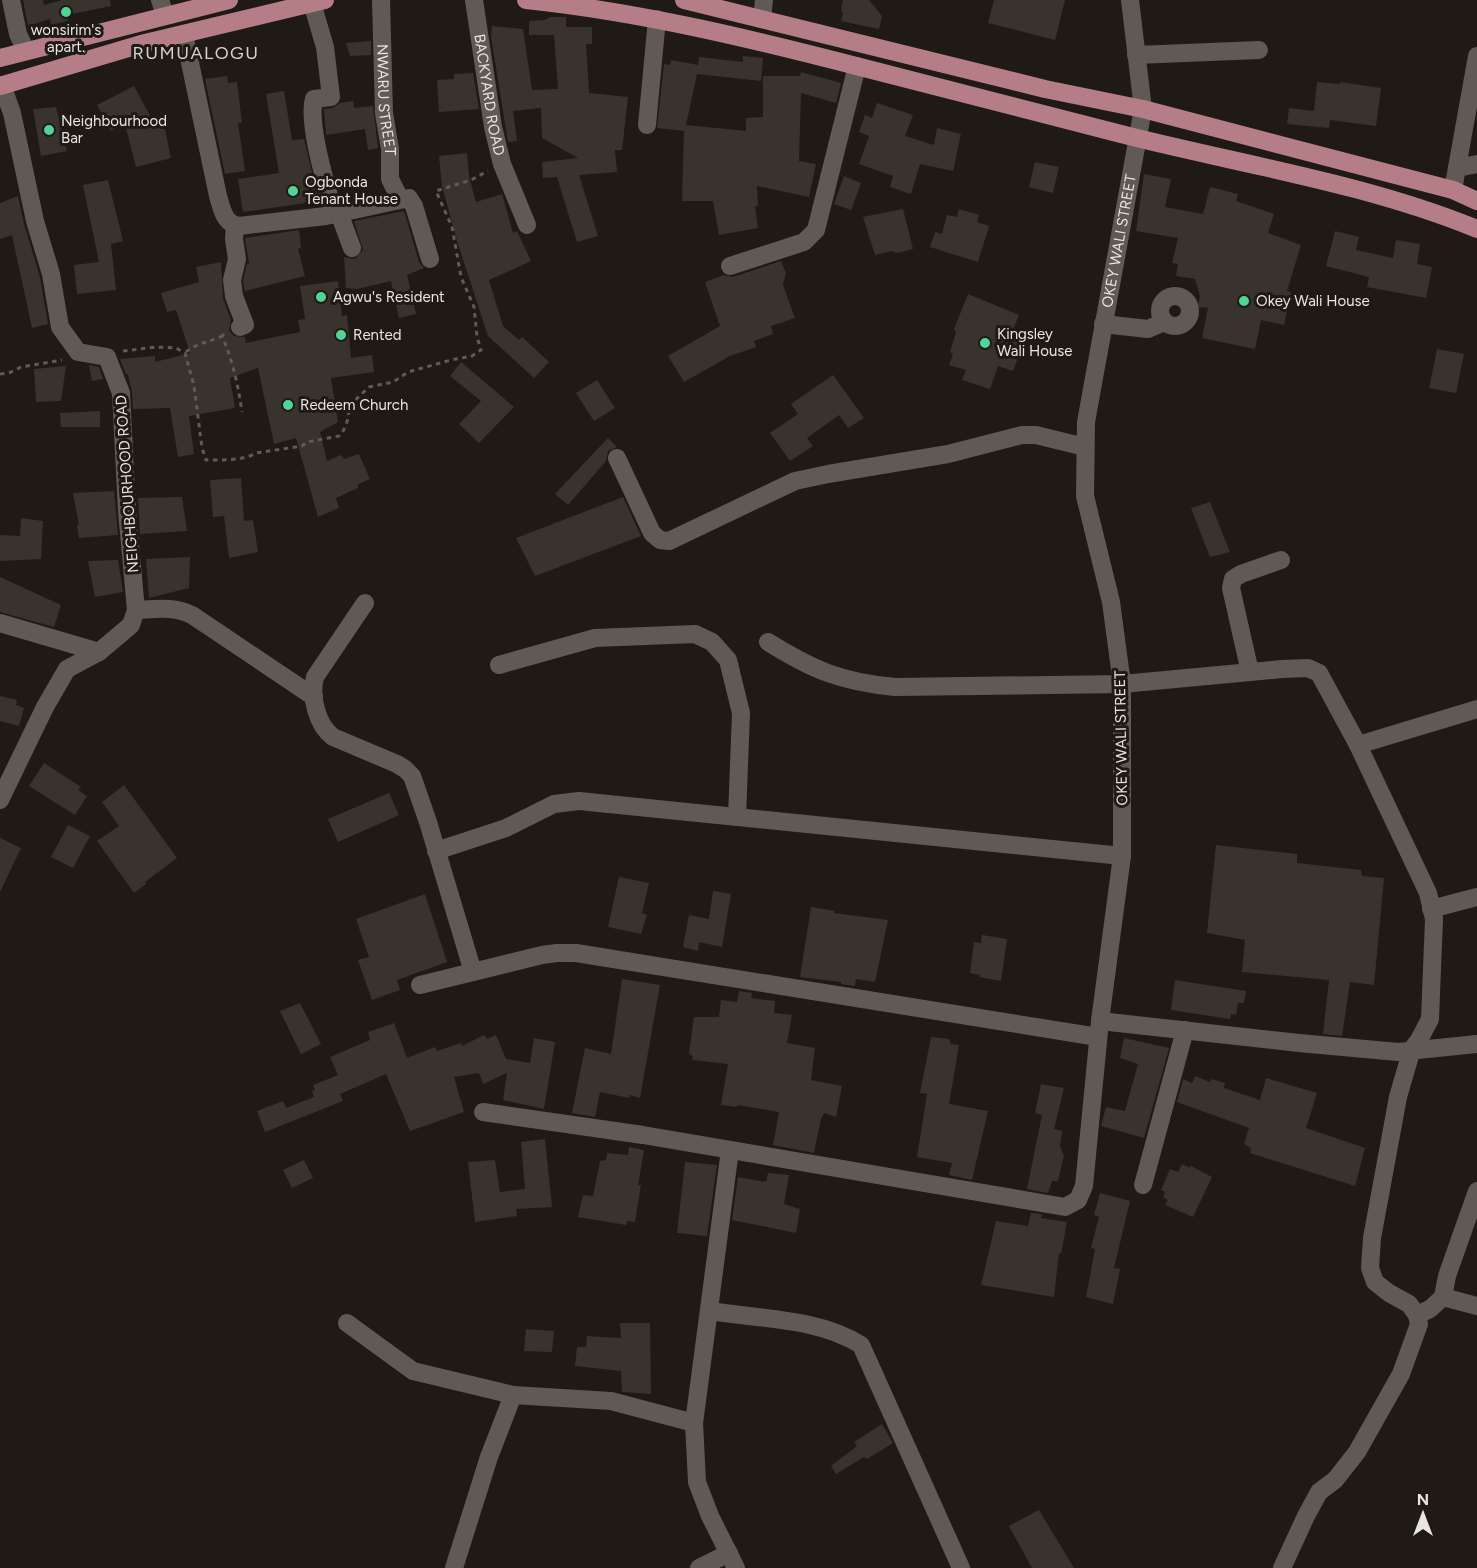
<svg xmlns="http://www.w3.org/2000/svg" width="1477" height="1568" viewBox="0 0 1477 1568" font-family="Figtree,sans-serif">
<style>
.building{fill:#39332e}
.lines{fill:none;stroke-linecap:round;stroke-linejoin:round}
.path{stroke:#5f5b57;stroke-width:3;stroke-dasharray:4.5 4.5;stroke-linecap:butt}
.minor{stroke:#605a54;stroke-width:18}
.major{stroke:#b57e87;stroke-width:18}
.poi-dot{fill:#53d396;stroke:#1f1a16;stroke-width:2}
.labels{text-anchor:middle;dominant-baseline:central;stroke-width:6;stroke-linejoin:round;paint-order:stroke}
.poi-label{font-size:15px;fill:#e8e5e2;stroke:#1f1a16;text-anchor:start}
.street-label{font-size:15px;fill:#e8e5e2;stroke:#1f1a16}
.quarter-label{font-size:18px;letter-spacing:1.5px;fill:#d9d2cc;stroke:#1f1a16}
</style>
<rect width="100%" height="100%" fill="#1f1a16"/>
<g class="building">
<polygon points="23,0 43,0 44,5 62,0 110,0 111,6 67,15 68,21 51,25 50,19 28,26"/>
<polygon points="843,0 869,0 882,16 879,29 841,21 843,13 841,10"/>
<polygon points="994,0 1065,0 1055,40 988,23"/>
<polygon points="550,17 566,17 566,27 592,27 592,44 586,44 589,93 628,97 622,150 615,150 617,172 579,175 598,236 577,242 557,177 543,178 542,162 578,158 542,138 541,108 513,111 517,141 508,142 491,37 492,26 523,29 532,90 558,89 554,35 529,35 529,21 545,20"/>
<polygon points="371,41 371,55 350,56 346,43"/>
<polygon points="743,56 763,58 761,81 697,74 686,125 746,131 746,118 763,117 763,76 800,76 801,72 841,83 836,103 801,93 799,161 816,164 809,197 757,186 758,206 755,206 758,228 719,235 713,201 682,201 684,131 657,128 664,64 670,65 671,60 698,65 699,57 743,62"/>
<polygon points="473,73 479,109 439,112 437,80 454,79 454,74"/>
<polygon points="227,76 228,83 237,82 242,123 238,123 245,171 225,174 205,79"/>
<polygon points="1317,82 1340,84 1340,82 1381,88 1376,126 1330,120 1329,128 1287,124 1289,108 1314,111"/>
<polygon points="134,86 156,127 164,125 171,158 136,167 125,124 111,131 97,105"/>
<polygon points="284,91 292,140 304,139 319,201 243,212 238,179 279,173 266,94"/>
<polygon points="353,101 354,108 373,106 378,148 368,150 365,129 326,135 324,109 333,108 340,103"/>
<polygon points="877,103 913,115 905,136 934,145 937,128 961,134 953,171 920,164 911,194 890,187 893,176 859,164 869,136 859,132 865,115 872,118"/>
<polygon points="56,107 67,151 41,156 33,109"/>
<polygon points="467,153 469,176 476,202 502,194 513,233 517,231 531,261 489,280 503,326 519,340 522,337 549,362 534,378 488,336 457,241 442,186 439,156"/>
<polygon points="1035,162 1059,167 1053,193 1029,187"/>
<polygon points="1144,174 1171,179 1165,207 1203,214 1210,187 1238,194 1236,201 1274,214 1268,233 1301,245 1287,291 1291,292 1284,325 1261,320 1255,349 1202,338 1208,308 1198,307 1200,296 1195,279 1176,276 1178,264 1172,263 1178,238 1136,231"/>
<polygon points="844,176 861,183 851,210 834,204"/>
<polygon points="108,180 123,241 111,244 116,290 77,294 74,265 99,262 83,185"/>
<polygon points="18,196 24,224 40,277 48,324 32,328 12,235 0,239 0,203"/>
<polygon points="903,209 913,249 898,253 891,251 875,255 863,217"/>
<polygon points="959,209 979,215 977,222 989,226 978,262 930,247 935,232 942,234 947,215 957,217"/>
<polygon points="404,211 419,262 424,268 407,275 416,314 399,318 391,281 357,289 346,288 344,257 355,259 363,250 354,221"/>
<polygon points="299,230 301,248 298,249 305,276 245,291 243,281 247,264 249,264 245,238"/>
<polygon points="1335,231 1359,237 1356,250 1393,258 1396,240 1420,244 1417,264 1432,267 1426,298 1367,287 1369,277 1326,266"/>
<polygon points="781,261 786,273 783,285 795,318 771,326 773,334 754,341 756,347 730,356 684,382 668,356 720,326 705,282 724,275 733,277"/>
<polygon points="221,262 223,298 231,320 229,331 234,336 245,337 246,343 300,332 298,320 305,319 300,286 338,281 342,316 347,315 351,358 372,355 374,372 331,378 338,422 320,432 327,461 341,455 344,459 359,454 370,479 358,484 358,488 336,498 339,508 318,517 296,438 274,444 258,368 230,378 235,408 189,416 194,454 178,457 170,408 133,409 132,392 128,374 126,374 120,359 155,356 155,362 190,353 176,310 167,312 161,293 199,282 196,267"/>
<polygon points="968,294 1019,315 1011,335 1019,341 1018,345 1021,349 1013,371 998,366 990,389 962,380 966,370 949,365 953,354 950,352 956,332 954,329"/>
<polygon points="1437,349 1464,354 1456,393 1429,388"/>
<polygon points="461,362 514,407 479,443 459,424 481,401 450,376"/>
<polygon points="89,365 99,367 103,379 92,381"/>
<polygon points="66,366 61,401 36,402 34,369"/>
<polygon points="833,375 864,418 848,428 839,415 807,438 813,446 790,461 770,433 798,414 791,404"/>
<polygon points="597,380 615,408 594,421 576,393"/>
<polygon points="100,411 100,427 61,427 60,413"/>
<polygon points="608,438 617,447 608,451 606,461 568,505 555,494"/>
<polygon points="241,478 244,521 253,520 258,552 229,558 224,516 213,517 210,480"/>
<polygon points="114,491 118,535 79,538 77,525 79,525 73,493"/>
<polygon points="182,497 187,531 140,534 138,498"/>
<polygon points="623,497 641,536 535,576 516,538"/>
<polygon points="1210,502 1230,552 1210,557 1191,508"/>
<polygon points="21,518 43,521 41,559 0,561 0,535 20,536"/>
<polygon points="190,557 189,588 149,598 146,559"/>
<polygon points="118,560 123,592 95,597 88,561"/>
<polygon points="0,577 61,605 54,627 0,612"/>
<polygon points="0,696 17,700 16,705 24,708 19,726 0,721"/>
<polygon points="44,763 81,787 78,790 87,796 75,815 29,786"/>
<polygon points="124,785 177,858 145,882 146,884 134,893 97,841 119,826 102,802"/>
<polygon points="389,793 399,815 338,842 328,819"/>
<polygon points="68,825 90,836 73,868 51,857"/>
<polygon points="0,838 21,848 0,892"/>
<polygon points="1216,845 1297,854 1297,863 1361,870 1362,876 1384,878 1374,985 1350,982 1342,1036 1323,1034 1329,980 1242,972 1245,940 1207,933"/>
<polygon points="619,877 649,883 642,913 647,915 641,934 608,927"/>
<polygon points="713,891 731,894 722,947 699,942 698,951 683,947 689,915 709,919"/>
<polygon points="425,894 447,962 397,980 400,990 372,1000 358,960 369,957 356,919"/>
<polygon points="811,907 835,911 834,913 888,920 875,982 856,979 855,986 841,984 841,982 800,977"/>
<polygon points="982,935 1007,939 1001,981 979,977 980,975 970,973 974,942 981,943"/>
<polygon points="622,979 660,985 640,1098 630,1095 629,1098 600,1092 595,1117 572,1113 585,1048 611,1054"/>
<polygon points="1175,980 1246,991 1244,1003 1238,1003 1236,1015 1231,1014 1230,1019 1171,1010"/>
<polygon points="739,991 752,993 751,998 775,1001 774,1013 792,1015 787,1043 815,1048 811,1080 842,1086 836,1117 824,1113 821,1119 814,1153 773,1145 779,1112 738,1105 737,1107 721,1105 728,1064 692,1060 693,1056 689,1054 694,1017 719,1017 721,1000 737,1002"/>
<polygon points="300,1003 321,1044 301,1054 280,1011"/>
<polygon points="394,1023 407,1058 435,1047 437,1051 461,1043 462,1046 484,1035 487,1039 496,1035 506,1059 530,1063 534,1038 555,1042 544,1109 503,1100 507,1073 483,1084 479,1073 454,1077 464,1112 410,1131 386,1074 340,1094 343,1101 265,1132 257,1111 283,1101 286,1108 314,1097 312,1091 315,1090 313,1085 338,1075 330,1057 370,1040 368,1032"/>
<polygon points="931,1037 949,1039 951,1044 959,1045 949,1104 988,1111 972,1180 949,1175 952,1163 917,1157 927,1094 920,1093"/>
<polygon points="1124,1038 1169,1048 1144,1138 1101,1126 1106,1107 1125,1111 1138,1064 1120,1058"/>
<polygon points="1195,1076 1210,1082 1212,1079 1225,1083 1224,1088 1260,1100 1266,1078 1317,1093 1306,1128 1365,1148 1355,1186 1250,1153 1251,1148 1244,1144 1249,1128 1177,1102 1183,1079 1192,1083"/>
<polygon points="1041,1084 1064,1088 1054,1129 1062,1131 1060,1146 1064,1156 1058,1181 1052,1181 1048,1193 1027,1189 1042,1115 1035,1113"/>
<polygon points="545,1139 552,1207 516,1209 517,1216 475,1222 468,1162 495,1160 500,1192 525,1189 521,1142"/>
<polygon points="629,1147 644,1150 638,1185 641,1185 635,1222 627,1221 626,1225 578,1217 583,1195 593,1196 600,1161 606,1160 607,1153 628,1155"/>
<polygon points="304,1160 313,1178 292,1188 283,1170"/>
<polygon points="685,1162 717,1165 707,1236 677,1233"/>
<polygon points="1182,1164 1190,1168 1191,1166 1212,1177 1193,1217 1165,1205 1168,1200 1163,1197 1165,1192 1161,1190 1170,1169 1178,1172"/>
<polygon points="768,1173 789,1175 784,1204 800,1209 796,1233 732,1220 738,1177 766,1182"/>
<polygon points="1100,1193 1130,1201 1114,1268 1120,1269 1113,1304 1086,1297 1095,1249 1091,1248 1099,1217 1094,1215"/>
<polygon points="1031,1213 1042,1214 1041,1218 1067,1222 1061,1254 1059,1253 1054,1297 981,1285 996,1221 1028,1226"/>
<polygon points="620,1323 650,1323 651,1394 622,1392 621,1371 575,1366 577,1347 586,1347 587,1336 621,1338"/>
<polygon points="526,1329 554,1331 552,1352 524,1351"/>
<polygon points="882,1424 893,1443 867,1459 864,1457 836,1474 831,1466 857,1446 854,1442"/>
<polygon points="1039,1510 1074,1568 1032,1568 1009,1526"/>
</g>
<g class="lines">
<g class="path">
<path d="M224 334 222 336C233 361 238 385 242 412"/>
<path d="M123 351 156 347 176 348 185 353 194 386 202 448 206 460C221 460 243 461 256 453L302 446 307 442 339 436C347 428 349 416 349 406L369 387 393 382 408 372 451 360 472 356 481 350 477 337 474 307 461 277 452 227 436 191 471 180 488 171"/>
<path d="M186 352C196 343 210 342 222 336"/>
<polyline points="0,374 9,373 21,367 62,360"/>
</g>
<g class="minor">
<polyline points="11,0 18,34 26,51"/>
<polyline points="160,0 165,15"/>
<path id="s1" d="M381 0 384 113 390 149V179L400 199"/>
<path id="s2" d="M474 0 493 127 502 164 527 225"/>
<path d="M312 3 325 47 331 97 314 99C307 124 327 187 334 214"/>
<polyline points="762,19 764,0"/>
<path d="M184 34 218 196C222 209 224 224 239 226L326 216 409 198 414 206 430 259"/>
<polyline points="1136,55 1259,50"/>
<polyline points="647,125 657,19"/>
<polyline points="1457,168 1477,164"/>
<polyline points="1453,190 1477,56"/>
<polyline points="339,213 352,248"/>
<polyline points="235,226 234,239 237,259 232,280 234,296 245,325 240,327"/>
<polyline points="730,266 804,242 816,230 857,66"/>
<circle cx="1175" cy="311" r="15"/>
<polyline points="1103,324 1148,329 1164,322"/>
<polyline points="617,458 652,533 660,540 669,541 795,481 828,474 948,454 1022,435 1036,435 1085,447"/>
<path d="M365 603 315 677C310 697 317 725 333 737L397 764 405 769 412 776 428 822 473 972"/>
<path d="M136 610C156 609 174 606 192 615L314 697"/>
<polyline points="0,623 99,652"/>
<path d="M768 642C813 670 841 682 895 687L1122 684 1282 669 1308 668 1319 673 1358 745 1428 893 1434 919 1430 1019 1419 1040 1412 1049 1398 1097 1372 1238 1370 1268 1375 1282 1389 1293 1409 1304 1417 1315 1419 1324 1401 1374 1357 1452 1335 1480 1319 1492 1306 1516 1282 1568"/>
<polyline points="499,665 595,638 695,634 712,642 728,660 741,713 737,817"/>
<polyline points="1250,672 1231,588 1233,579 1241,574 1281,560"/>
<polyline points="1358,745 1477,709"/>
<polyline points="0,800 45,707 67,669 99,652 131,625 136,610 127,511 121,393 107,357 78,352 60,327 51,274 35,221 12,113 2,85"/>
<polyline points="436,851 506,828 554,804 579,801 1122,856"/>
<polyline points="1431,909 1477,897"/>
<polyline points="420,985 542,955 557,953 576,953 1098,1037"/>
<polyline points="1100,1021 1299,1043 1398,1052 1477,1044"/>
<path id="s3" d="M483 1112 643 1135 1065 1207 1078 1200 1084 1186 1100 1021 1122 856V684L1111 602 1085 496 1086 422 1143 109 1130 0"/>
<polyline points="730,1150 694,1423 697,1482 710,1516 736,1568"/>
<polyline points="1143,1185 1185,1030"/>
<polyline points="1443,1297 1477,1306"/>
<path d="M710 1311C759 1319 818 1318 861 1345L961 1568"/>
<polyline points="1417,1315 1430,1309 1443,1297 1447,1276 1477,1191"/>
<polyline points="347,1323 413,1371 513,1395 611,1401 694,1423"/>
<polyline points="454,1568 489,1457 513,1395"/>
<polyline points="699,1568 729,1553"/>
</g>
<g class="major">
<path d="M526 0C641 12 752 39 864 68 949 90 1035 112 1121 134 1238 164 1365 183 1477 229"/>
<polyline points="684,0 1045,89 1143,109 1453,190 1477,201"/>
<polyline points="0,58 229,0"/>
<polyline points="0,86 145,43 325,0"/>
</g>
</g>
<g class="poi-dot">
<circle cx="66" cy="12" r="6"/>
<circle cx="49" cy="130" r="6"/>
<circle cx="293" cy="191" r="6"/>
<circle cx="321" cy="297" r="6"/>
<circle cx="1244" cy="301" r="6"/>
<circle cx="341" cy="335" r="6"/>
<circle cx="985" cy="343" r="6"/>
<circle cx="288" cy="405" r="6"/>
</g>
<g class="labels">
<g class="poi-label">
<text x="66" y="30" text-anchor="middle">wonsirim's<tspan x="66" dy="17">apart.</tspan></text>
<text x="61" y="121">Neighbourhood<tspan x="61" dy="17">Bar</tspan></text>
<text x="305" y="182">Ogbonda<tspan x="305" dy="17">Tenant House</tspan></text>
<text x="333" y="297">Agwu's Resident</text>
<text x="1256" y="301">Okey Wali House</text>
<text x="997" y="334">Kingsley<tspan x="997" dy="17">Wali House</tspan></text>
<text x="353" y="335">Rented</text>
<text x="300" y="405">Redeem Church</text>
</g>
<g class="street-label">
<text stroke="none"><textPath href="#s2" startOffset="96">BACKYARD ROAD</textPath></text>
<text stroke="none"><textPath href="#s1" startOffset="100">NWARU STREET</textPath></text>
<text stroke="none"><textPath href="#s3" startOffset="1574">OKEY WALI STREET</textPath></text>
<text transform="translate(127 484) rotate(-94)">NEIGHBOURHOOD ROAD</text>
<text transform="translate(1121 738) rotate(-91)">OKEY WALI STREET</text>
</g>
<g class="quarter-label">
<text x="196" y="53">RUMUALOGU</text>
</g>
</g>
<g transform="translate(1423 1514)" stroke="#1f1a16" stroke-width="4.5" paint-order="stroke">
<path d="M0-4.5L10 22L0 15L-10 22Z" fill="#e8e5e2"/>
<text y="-9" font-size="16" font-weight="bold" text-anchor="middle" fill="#e8e5e2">N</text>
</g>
</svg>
